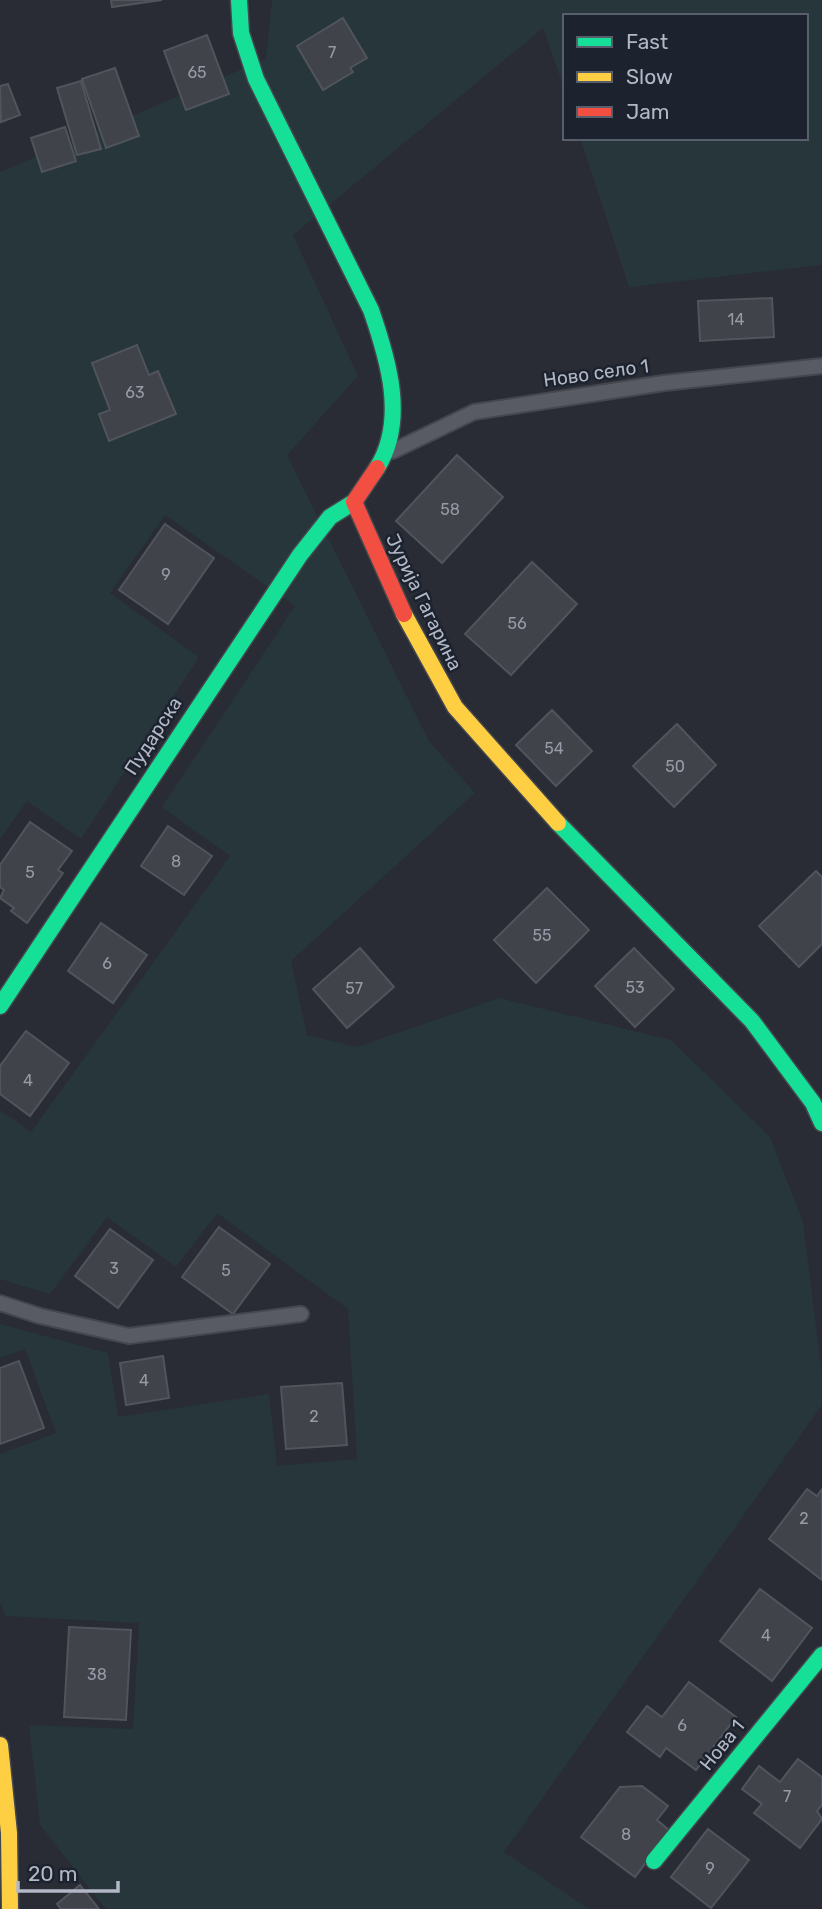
<svg xmlns="http://www.w3.org/2000/svg" width="822" height="1909" viewBox="0 0 822 1909" font-family="Rubik,sans-serif">
<style>
.green{fill:#26363a}
.building{fill:#404349;stroke:#50545c;stroke-width:2}
.lines{fill:none;stroke-linecap:round;stroke-linejoin:round}
.lane-casing{stroke:#44474d;stroke-width:18}
.fast-casing{stroke:#44474d;stroke-width:19}
.slow-casing{stroke:#44474d;stroke-width:19}
.jam-casing{stroke:#44474d;stroke-width:19}
.lane{stroke:#585b63;stroke-width:14}
.fast{stroke:#16e098;stroke-width:16}
.slow{stroke:#ffcf43;stroke-width:16}
.jam{stroke:#f24e42;stroke-width:16}
.labels{text-anchor:middle;dominant-baseline:central;stroke-width:5;stroke-linejoin:round;paint-order:stroke}
.number-label{font-size:16px;fill:#969ba7}
.street-label{font-size:19px;fill:#b2b8c6;stroke:#1c222e}
</style>
<rect width="100%" height="100%" fill="#292c34"/>
<polygon class="green" points="272,0 822,0 822,265 629,287 580,138 806,138 806,16 565,16 565,91 543,28 293,235 358,376 287,455 429,741 475,793 291,961 307,1035 357,1047 499,998 671,1040 770,1137 803,1222 822,1374 822,1405 504,1852 589,1909 106,1909 40,1825 29,1725 133,1729 139,1623 5,1616 0,1602 0,1454 56,1433 25,1349 0,1358 0,1324 108,1353 118,1417 269,1394 277,1466 357,1459 348,1309 217,1213 176,1267 107,1217 50,1294 0,1279 0,1110 31,1132 230,856 162,807 295,606 165,515 110,593 199,657 81,839 27,801 0,839 0,172 266,59"/>
<g class="building">
<polygon points="111,0 162,0 112,7"/>
<polygon points="343,18 367,58 350,68 353,72 323,90 297,46"/>
<polygon points="207,35 229,94 186,110 164,51"/>
<polygon points="115,68 139,136 106,148 82,79"/>
<polygon points="81,81 101,149 77,155 57,88"/>
<polygon points="8,84 20,115 1,122 0,86"/>
<polygon points="65,127 76,161 42,172 31,138"/>
<polygon points="772,298 774,337 700,341 698,301"/>
<polygon points="137,345 149,375 158,371 176,414 109,441 99,414 110,410 92,363"/>
<polygon points="457,455 503,497 442,563 396,521"/>
<polygon points="165,524 214,558 168,624 119,590"/>
<polygon points="532,562 577,604 511,675 465,634"/>
<polygon points="552,710 592,751 556,786 516,745"/>
<polygon points="677,724 716,765 674,807 633,766"/>
<polygon points="30,822 72,851 58,870 63,873 27,923 11,911 14,908 0,898 4,890 0,887 0,865"/>
<polygon points="168,826 212,856 184,895 141,866"/>
<polygon points="816,871 822,877 822,944 799,967 759,926"/>
<polygon points="547,888 589,930 536,983 494,940"/>
<polygon points="101,923 147,955 113,1003 68,971"/>
<polygon points="360,948 394,987 347,1028 313,989"/>
<polygon points="634,948 674,989 635,1027 595,986"/>
<polygon points="26,1031 69,1063 30,1116 0,1094 0,1066"/>
<polygon points="219,1227 270,1264 233,1314 182,1277"/>
<polygon points="110,1229 153,1260 118,1308 75,1276"/>
<polygon points="163,1356 169,1398 126,1405 120,1363"/>
<polygon points="19,1361 44,1428 0,1444 0,1368"/>
<polygon points="342,1383 347,1445 286,1449 281,1387"/>
<polygon points="807,1489 817,1496 822,1489 822,1580 769,1539"/>
<polygon points="760,1589 812,1628 772,1681 720,1641"/>
<polygon points="69,1627 131,1630 126,1720 64,1717"/>
<polygon points="689,1682 736,1717 696,1770 666,1748 660,1757 627,1732 647,1706 662,1717"/>
<polygon points="798,1759 822,1777 822,1805 817,1811 822,1819 800,1848 754,1813 762,1804 742,1789 759,1766 780,1782"/>
<polygon points="642,1786 668,1806 657,1820 670,1831 635,1877 581,1837 620,1787"/>
<polygon points="708,1829 749,1860 711,1908 671,1877"/>
<polygon points="80,1885 99,1909 61,1909 57,1904"/>
</g>
<g class="lines">
<defs>
<g id="lane">
<polyline points="393,451 474,412 664,383 822,366"/>
<polyline points="0,1303 40,1316 129,1336 301,1314"/>
</g>
<g id="fast">
<path d="M239 0 241 33 256 79 371 310C388 359 407 420 377 468"/>
<polyline points="558,823 752,1021 813,1103 822,1123"/>
<polyline points="0,1006 300,555 330,517 354,502"/>
<polyline points="654,1861 822,1655"/>
</g>
<g id="slow">
<polyline points="404,614 455,707 558,823"/>
<polyline points="0,1745 9,1833 10,1909"/>
</g>
<polyline id="jam" points="377,468 354,502 404,614"/>
</defs>
<use href="#lane" class="lane-casing"/>
<use href="#fast" class="fast-casing"/>
<use href="#slow" class="slow-casing"/>
<use href="#jam" class="jam-casing"/>
<use href="#lane" class="lane"/>
<use href="#fast" class="fast"/>
<use href="#slow" class="slow"/>
<use href="#jam" class="jam"/>
</g>
<g class="labels">
<g class="number-label">
<text x="332" y="52">7</text>
<text x="197" y="72">65</text>
<text x="736" y="319">14</text>
<text x="135" y="392">63</text>
<text x="450" y="509">58</text>
<text x="166" y="574">9</text>
<text x="517" y="623">56</text>
<text x="554" y="748">54</text>
<text x="675" y="766">50</text>
<text x="176" y="861">8</text>
<text x="30" y="872">5</text>
<text x="542" y="935">55</text>
<text x="107" y="963">6</text>
<text x="635" y="987">53</text>
<text x="354" y="988">57</text>
<text x="28" y="1080">4</text>
<text x="114" y="1268">3</text>
<text x="226" y="1270">5</text>
<text x="144" y="1380">4</text>
<text x="314" y="1416">2</text>
<text x="804" y="1518">2</text>
<text x="766" y="1635">4</text>
<text x="97" y="1674">38</text>
<text x="682" y="1725">6</text>
<text x="787" y="1796">7</text>
<text x="626" y="1834">8</text>
<text x="710" y="1868">9</text>
</g>
<g class="street-label">
<text transform="translate(596 373) rotate(-8)">Ново село 1</text>
<text transform="translate(424 602) rotate(64)">Јурија Гагарина</text>
<text transform="translate(153 736) rotate(-57)">Пударска</text>
<text transform="translate(722 1745) rotate(-51)">Нова 1</text>
</g>
</g>
<rect x="563" y="14" width="245" height="126" fill="#1c222e" stroke="#585e6b" stroke-width="2"/>
<rect x="577" y="37" width="35" height="10" fill="#16e098" stroke="#585e6b" stroke-width="2"/>
<text x="626" y="49" font-size="21" fill="#b2b8c6">Fast</text>
<rect x="577" y="72" width="35" height="10" fill="#ffcf43" stroke="#585e6b" stroke-width="2"/>
<text x="626" y="84" font-size="21" fill="#b2b8c6">Slow</text>
<rect x="577" y="107" width="35" height="10" fill="#f24e42" stroke="#585e6b" stroke-width="2"/>
<text x="626" y="119" font-size="21" fill="#b2b8c6">Jam</text>
<path d="M18 1881v10h100v-10" fill="none" stroke="#b2b8c6" stroke-width="3.5"/>
<text x="28" y="1881" font-size="21" fill="#b2b8c6" stroke="#1c222e" stroke-width="5" paint-order="stroke">20 m</text>
</svg>
